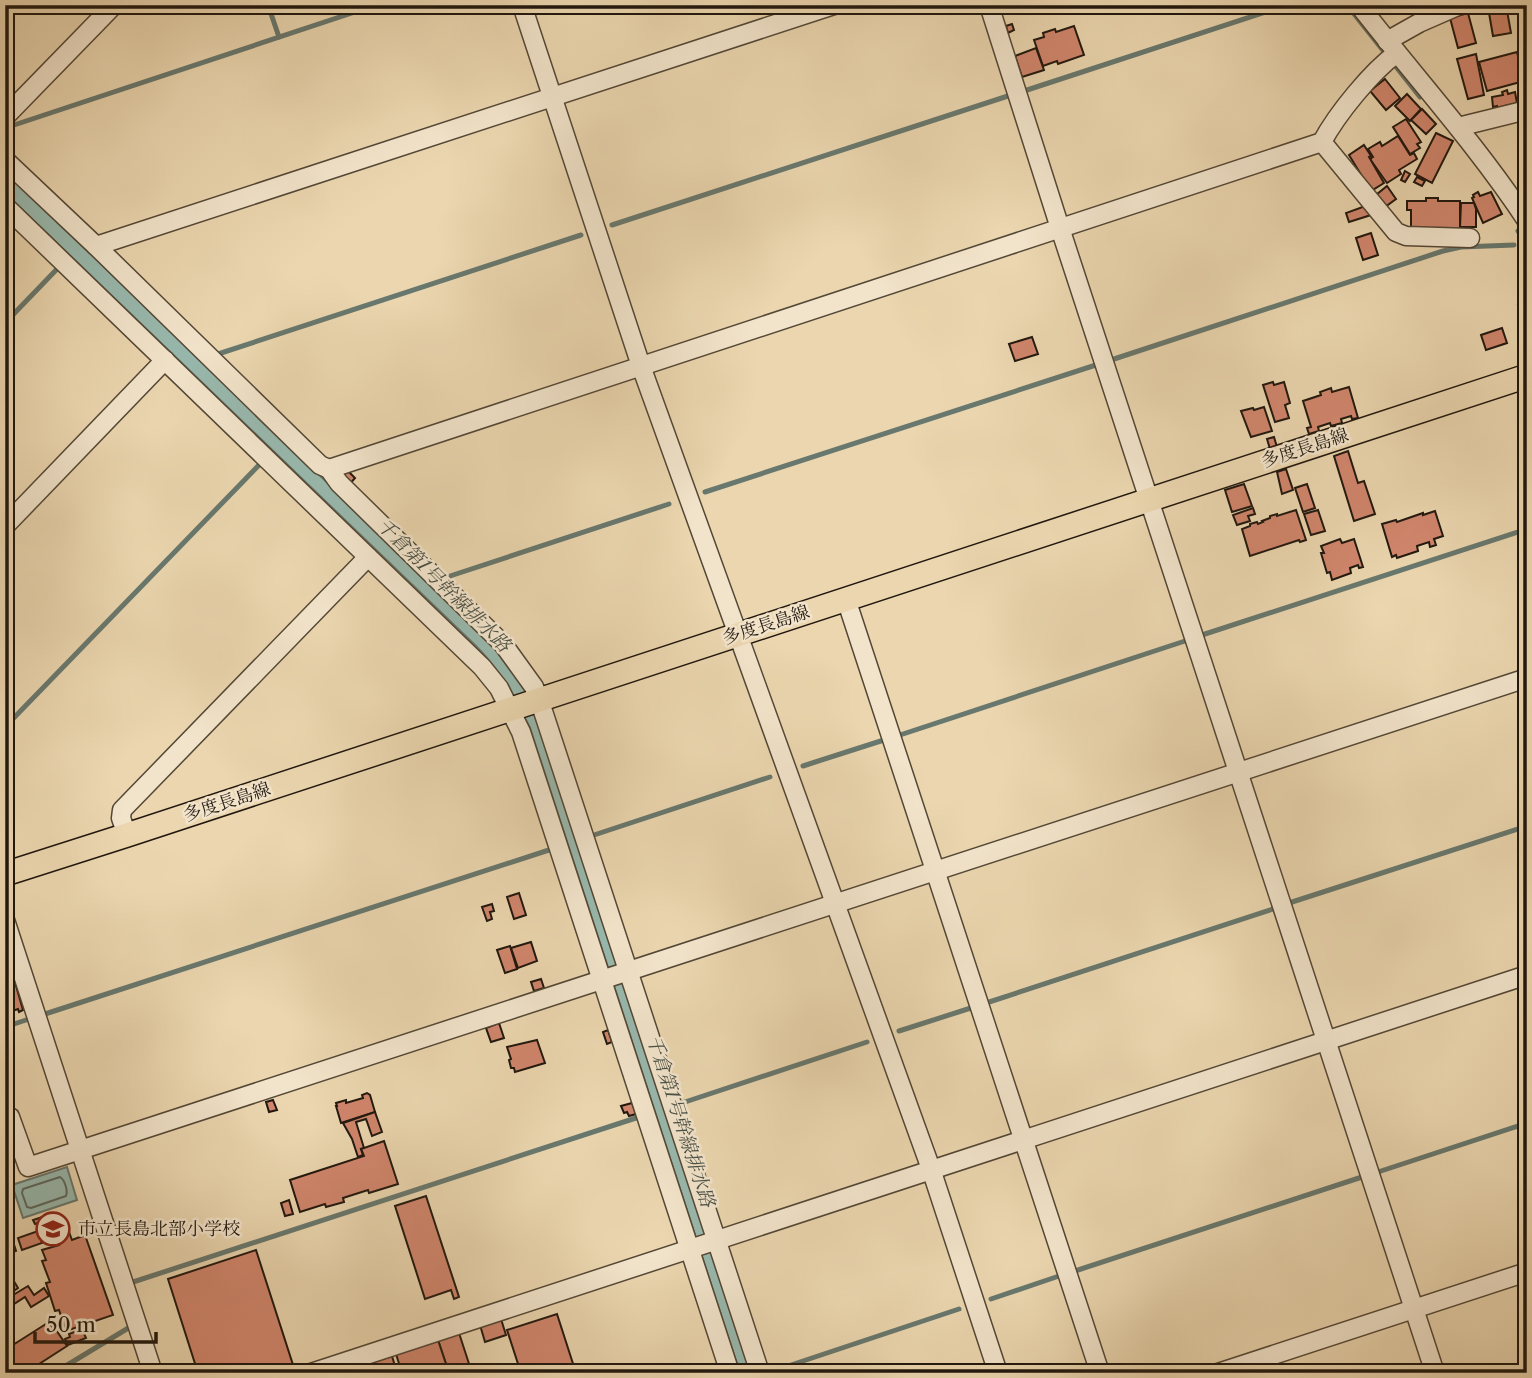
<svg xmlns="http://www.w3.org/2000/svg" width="1532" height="1378" viewBox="0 0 1532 1378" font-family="'Libre Caslon Text','Noto Serif JP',serif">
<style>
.water{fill:#98b9ae;stroke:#68786e;stroke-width:2}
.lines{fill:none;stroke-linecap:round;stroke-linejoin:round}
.shore{stroke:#5c685e;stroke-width:2}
.stream{stroke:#68786e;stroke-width:5}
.building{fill:#d1866d;stroke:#20170e;stroke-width:2}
.minor-casing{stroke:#534736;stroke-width:21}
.major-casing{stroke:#20170e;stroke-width:26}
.minor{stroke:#f2e4cb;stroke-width:18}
.major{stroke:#ebd6af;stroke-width:23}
.labels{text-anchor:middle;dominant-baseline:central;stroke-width:5;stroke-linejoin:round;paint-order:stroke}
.street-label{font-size:18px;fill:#20170e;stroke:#f2e4cb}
.poi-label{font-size:18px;fill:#20170e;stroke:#f2e4cb;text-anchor:start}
.water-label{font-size:19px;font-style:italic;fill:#4a5046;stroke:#f2e4cb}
</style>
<rect width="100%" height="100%" fill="#ebd6af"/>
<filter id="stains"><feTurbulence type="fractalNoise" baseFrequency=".00286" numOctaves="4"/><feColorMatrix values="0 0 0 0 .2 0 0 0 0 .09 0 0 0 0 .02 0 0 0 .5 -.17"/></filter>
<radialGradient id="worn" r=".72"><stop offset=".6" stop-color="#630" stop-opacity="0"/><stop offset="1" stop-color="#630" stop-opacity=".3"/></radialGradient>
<g class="water">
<path d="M5 171 491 641 524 686 533 702 753 1373H740L530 728C515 698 500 670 476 646L5 193Z"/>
<polygon points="67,1167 77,1200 23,1218 12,1185"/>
</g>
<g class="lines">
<path class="shore" d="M60 1177C65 1180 68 1191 66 1196L31 1208 27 1207 22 1193 23 1189Z"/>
<g class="stream">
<polyline points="268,5 279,37"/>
<polyline points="1347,5 1420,97"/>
<polyline points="1024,91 1287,5"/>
<polyline points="5,128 376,5"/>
<polyline points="612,225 1011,95"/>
<polyline points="1518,231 1527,246"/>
<polyline points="5,323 58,268"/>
<polyline points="215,355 581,235"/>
<polyline points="1111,360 1443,251 1461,247 1514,245"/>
<polyline points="705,492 1099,364"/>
<polyline points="447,577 669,504"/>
<polyline points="1202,635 1527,529"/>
<polyline points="5,727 260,464"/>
<polyline points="897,736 1188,640"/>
<polyline points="803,766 887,739"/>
<polyline points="591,836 770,777"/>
<polyline points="1289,903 1527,826"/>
<polyline points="983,1004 1276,908"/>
<polyline points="45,1014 552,849"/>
<polyline points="5,1027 29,1019"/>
<polyline points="899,1031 974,1007"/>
<polyline points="679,1104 867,1042"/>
<polyline points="1378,1172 1527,1123"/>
<polyline points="1072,1272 1362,1177"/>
<polyline points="133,1282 639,1117"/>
<polyline points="991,1299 1062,1275"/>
<polyline points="54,1373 130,1327 129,1324"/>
<polyline points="767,1373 959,1309"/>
</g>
</g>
<g class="building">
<polygon points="1501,5 1506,5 1511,33 1493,36 1488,7"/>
<polygon points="1468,13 1476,43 1458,48 1450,18"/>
<polygon points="1012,24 1014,30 1008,33 1006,26"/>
<polygon points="1074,26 1084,55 1058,64 1057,61 1043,66 1034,40 1044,37 1043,33 1055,29 1056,32"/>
<polygon points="1036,48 1044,70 1022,77 1015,56"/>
<polygon points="1517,52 1524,81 1487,91 1479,62"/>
<polygon points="1476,54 1484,95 1468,99 1457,59"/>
<polygon points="1385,79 1400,98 1386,110 1370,91"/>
<polygon points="1507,90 1508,94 1515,92 1517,103 1497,108 1497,106 1493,107 1492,97 1503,95 1502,92"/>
<polygon points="1407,94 1421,109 1410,121 1395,106"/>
<polygon points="1422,109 1436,124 1426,134 1411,120"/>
<polygon points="1406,119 1421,142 1417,144 1420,148 1410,154 1393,127"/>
<polygon points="1527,120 1527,135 1520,136 1518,122"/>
<polygon points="1436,133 1453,141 1432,183 1415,174"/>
<polygon points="1398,136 1410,155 1414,153 1417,159 1399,170 1401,174 1387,183 1370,159 1373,157 1368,149 1380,142 1382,146"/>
<polygon points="1364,145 1371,156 1369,157 1384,183 1371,191 1349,155"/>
<polygon points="1405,171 1410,174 1405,182 1401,180"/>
<polygon points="1417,177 1425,181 1422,186 1414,182"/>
<polygon points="1387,186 1396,199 1385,207 1376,195"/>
<polygon points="1478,192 1480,196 1491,192 1502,214 1483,223 1472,198 1474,197 1473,195"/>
<polygon points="1426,198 1438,198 1438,201 1460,201 1460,231 1411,231 1411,210 1407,210 1407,201 1426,201"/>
<polygon points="1461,203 1474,203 1476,209 1476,227 1460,227"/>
<polygon points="1368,205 1371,215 1349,222 1346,213"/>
<polygon points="1371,233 1378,255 1363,260 1356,238"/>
<polygon points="1527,302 1527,311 1520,313 1518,305"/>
<polygon points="1502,328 1507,343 1486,350 1481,335"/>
<polygon points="1032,337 1038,354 1015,361 1009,344"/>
<polygon points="1273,382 1274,385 1284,382 1290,403 1285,405 1289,418 1275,422 1263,385"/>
<polygon points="1349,387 1358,418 1352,419 1351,416 1341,419 1342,423 1331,426 1330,423 1318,427 1319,431 1309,434 1307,428 1311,427 1303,401 1321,395 1320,392 1331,388 1332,392"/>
<polygon points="1264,407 1272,431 1251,437 1241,411 1253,408 1254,410"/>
<polygon points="1274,437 1277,447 1270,449 1267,439"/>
<polygon points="1348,451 1358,483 1364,481 1375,514 1354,521 1334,456"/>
<polygon points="1286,469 1293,490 1282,494 1277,472"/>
<polygon points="348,471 355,478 349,485 341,477"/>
<polygon points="1244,484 1252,506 1232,512 1225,490"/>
<polygon points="1307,484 1315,508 1303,512 1295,488"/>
<polygon points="1253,508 1255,514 1248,516 1250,521 1237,525 1233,515"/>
<polygon points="1296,510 1306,540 1300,542 1299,540 1250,556 1242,529 1250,526 1250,524 1257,522 1258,524 1263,522 1262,521 1270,518 1270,516 1277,514 1277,516"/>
<polygon points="1318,510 1325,531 1311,535 1304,514"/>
<polygon points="1435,511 1443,536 1434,539 1436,545 1430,547 1429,542 1417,546 1418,551 1397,558 1396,555 1392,557 1382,524 1396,520 1397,522 1423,513 1423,515"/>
<polygon points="1340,539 1342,543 1354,539 1363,567 1359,568 1358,565 1350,568 1351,573 1332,580 1330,572 1327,573 1321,553 1324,553 1321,546"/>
<polygon points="519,893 526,915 514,919 507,897"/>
<polygon points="492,904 494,911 490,912 492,919 487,921 482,907"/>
<polygon points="531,942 537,961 518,968 511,948"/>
<polygon points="510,946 517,969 505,973 497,950"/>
<polygon points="541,979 544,988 534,991 531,982"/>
<polygon points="15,982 23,1010 19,1012 18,1009 9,1012 10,1016 5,1017 5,985"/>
<polygon points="499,1023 504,1038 491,1042 486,1028"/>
<polygon points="608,1030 612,1042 607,1044 603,1032"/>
<polygon points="537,1040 545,1063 515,1072 514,1068 511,1068 509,1060 511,1059 507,1047"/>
<polygon points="367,1093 370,1095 375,1112 341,1123 336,1106 337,1106 336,1103 346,1100 346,1103 363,1098 362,1095"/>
<polygon points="273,1100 277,1110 269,1112 266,1102"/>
<polygon points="632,1103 636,1114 629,1116 627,1112 624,1113 621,1106"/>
<polygon points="375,1112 382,1132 372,1136 366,1119 356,1122 364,1148 361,1149 363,1155 358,1157 352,1139 343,1123"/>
<polygon points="384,1141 398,1184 369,1193 368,1190 343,1198 344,1202 326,1207 325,1204 300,1212 290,1180 364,1156 361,1149"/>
<polygon points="426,1196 459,1297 454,1299 451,1290 425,1299 395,1206"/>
<polygon points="289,1200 293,1214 285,1216 281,1203"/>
<polygon points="51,1214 52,1218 35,1224 33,1220"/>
<polygon points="38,1231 42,1243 22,1250 18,1238"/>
<polygon points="69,1232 72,1240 85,1235 113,1315 66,1331 59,1310 55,1311 46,1283 50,1282 42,1261 46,1260 42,1250 59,1245 56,1237"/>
<polygon points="11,1235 16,1251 5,1255 5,1237"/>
<polygon points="256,1250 294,1368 280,1373 198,1373 168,1279"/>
<polygon points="15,1283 18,1288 11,1293 8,1288"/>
<polygon points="28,1286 34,1295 44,1288 49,1296 31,1307 25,1297 5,1310 5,1300"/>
<polygon points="557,1314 576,1373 521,1373 507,1330"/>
<polygon points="501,1319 506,1335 485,1342 480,1325"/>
<polygon points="49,1322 53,1328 54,1327 67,1346 25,1373 5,1373 5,1350"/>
<polygon points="82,1329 86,1338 68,1345 65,1339 70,1337 69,1334"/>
<polygon points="459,1333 472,1373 449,1373 438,1340"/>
<polygon points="438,1340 449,1373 402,1373 396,1354"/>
<polygon points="392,1356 397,1373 377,1373 373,1362"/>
</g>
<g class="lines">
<defs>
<g id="minor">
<polyline points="522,5 641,366 931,1169 998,1373"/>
<polyline points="989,5 1060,228 1435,1373"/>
<path d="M1359 5C1415 77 1477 145 1527 221"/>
<polyline points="1387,41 1419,23 1460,5"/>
<polyline points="5,117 114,5"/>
<polyline points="1458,127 1527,110"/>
<polyline points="1322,142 1396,232 1406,236 1470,238"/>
<polyline points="5,160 96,246 320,465 329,469 339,483 503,644 534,687 539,699 760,1373"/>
<polyline points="5,206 482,667 499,688 521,732 730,1373"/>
<polyline points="96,246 834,5"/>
<path d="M329 469 1322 142C1337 114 1371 72 1397 53"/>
<polyline points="5,526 165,360"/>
<polyline points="846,599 1100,1373"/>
<polyline points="127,835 121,818 122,810 368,557"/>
<polyline points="5,920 153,1373"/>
<polyline points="5,1119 10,1117 28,1167 1527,678"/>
<polyline points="311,1373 1527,975"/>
<polyline points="1218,1373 1527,1272"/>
</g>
<polyline id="major" points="5,874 127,835 1527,376"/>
</defs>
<use href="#minor" class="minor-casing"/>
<use href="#major" class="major-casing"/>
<use href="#minor" class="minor"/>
<use href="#major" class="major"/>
</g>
<defs>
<symbol id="school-ring" viewBox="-11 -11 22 22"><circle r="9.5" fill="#f2e4cb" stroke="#8f2418" stroke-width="1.5"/><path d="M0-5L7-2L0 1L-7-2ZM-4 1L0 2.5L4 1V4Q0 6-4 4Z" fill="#8f2418"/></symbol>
</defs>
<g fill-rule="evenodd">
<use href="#school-ring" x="34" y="1210" width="38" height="38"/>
</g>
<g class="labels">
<g class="street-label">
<text transform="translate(1305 448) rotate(-18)">多度長島線</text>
<text transform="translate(766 625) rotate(-18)">多度長島線</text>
<text transform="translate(227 802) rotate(-18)">多度長島線</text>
</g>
<g class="poi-label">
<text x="78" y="1229">市立長島北部小学校</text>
</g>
<g class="water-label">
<text transform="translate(444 585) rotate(45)">千倉第1号幹線排水路</text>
<text transform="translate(681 1121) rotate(72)">千倉第1号幹線排水路</text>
</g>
</g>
<rect width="1532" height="1378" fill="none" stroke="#ebd6af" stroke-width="28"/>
<rect x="7" y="7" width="1518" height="1364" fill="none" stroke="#20170e" stroke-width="3.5"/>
<rect x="14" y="14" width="1504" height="1350" fill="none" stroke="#20170e" stroke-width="2"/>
<path d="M35 1332v10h121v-10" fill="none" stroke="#20170e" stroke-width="3.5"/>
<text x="46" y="1332" font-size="21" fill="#20170e" stroke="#f2e4cb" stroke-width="5" paint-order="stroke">50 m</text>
<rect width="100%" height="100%" filter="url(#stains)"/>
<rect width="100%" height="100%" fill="url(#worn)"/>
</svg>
